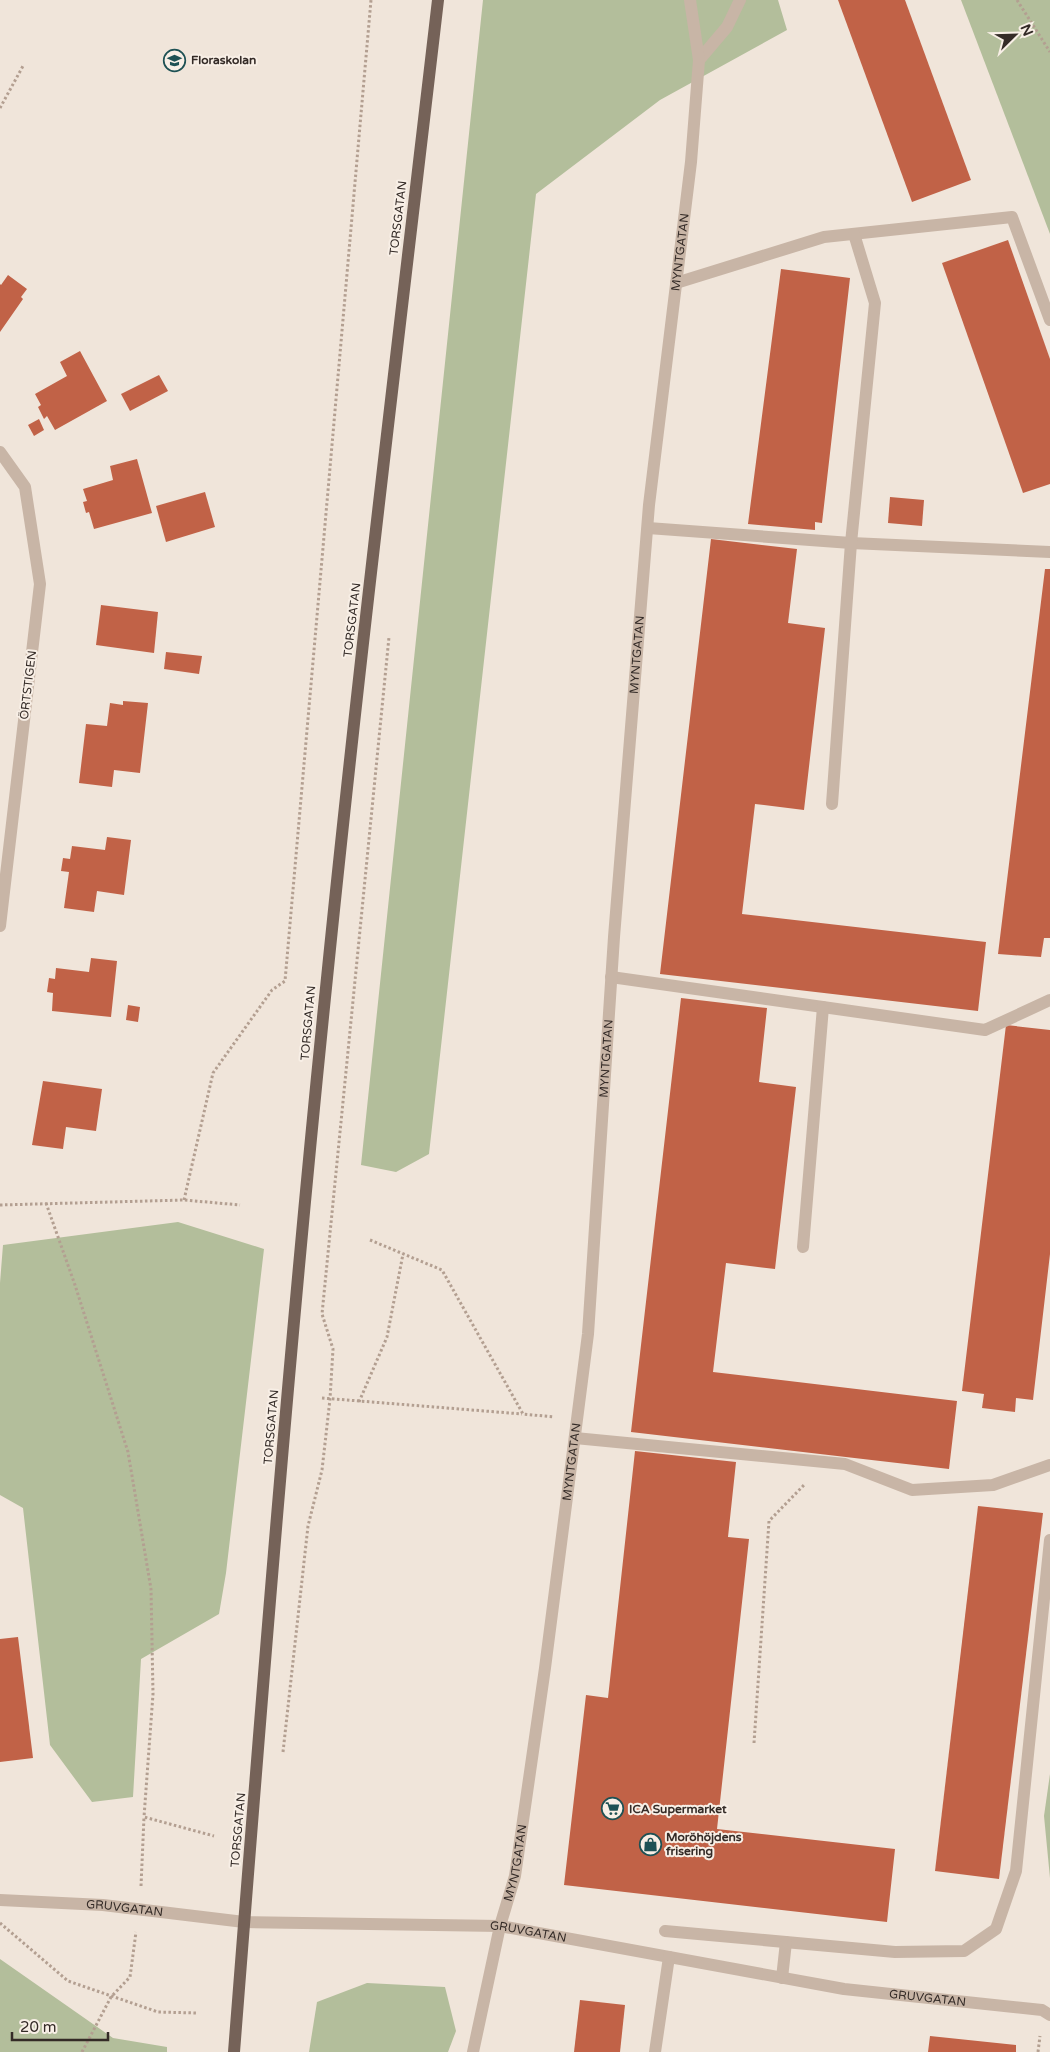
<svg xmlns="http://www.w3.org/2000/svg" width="1050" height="2052" viewBox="0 0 1050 2052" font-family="'Varela Round',sans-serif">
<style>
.green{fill:#b3be9b}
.building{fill:#c16247}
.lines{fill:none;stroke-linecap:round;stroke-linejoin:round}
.path{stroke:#b39f91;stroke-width:3;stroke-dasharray:2.5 2.5;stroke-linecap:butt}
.minor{stroke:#c8b5a6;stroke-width:12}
.major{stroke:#756258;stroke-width:12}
.labels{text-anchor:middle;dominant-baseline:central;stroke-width:4;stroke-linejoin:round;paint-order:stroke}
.poi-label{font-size:12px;font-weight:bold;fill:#342b27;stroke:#f8efe6;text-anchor:start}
.street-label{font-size:12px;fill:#342b27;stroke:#f8efe6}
</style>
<rect width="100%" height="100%" fill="#f0e5da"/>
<g class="green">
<polygon points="483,0 778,0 787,30 660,100 536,194 429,1154 396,1172 361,1165"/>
<polygon points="961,0 1050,0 1050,234"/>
<polygon points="178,1222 264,1249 226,1573 219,1614 141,1659 133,1797 92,1802 50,1745 23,1508 0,1495 0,1283 3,1245"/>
<polygon points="1050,1774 1050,1878 1044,1816"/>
<polygon points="0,1959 113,2038 167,2047 167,2052 0,2052"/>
<polygon points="367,1983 445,1987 456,2031 448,2052 309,2052 317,2002"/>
</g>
<g class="building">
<polygon points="838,0 905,0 971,180 912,202"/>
<polygon points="1008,240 1050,359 1050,484 1023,493 942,263"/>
<polygon points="781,269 850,278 822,523 815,522 815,530 748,524"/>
<polygon points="8,275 27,289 21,297 23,299 0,332 0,284 1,285"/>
<polygon points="80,351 107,401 55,430 47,416 44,419 38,407 41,405 35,394 67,376 60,362"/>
<polygon points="159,375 168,391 130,411 121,394"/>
<polygon points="39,419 44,430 34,436 28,425"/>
<polygon points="137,459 152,513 94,529 89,512 86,513 83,502 87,501 83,489 113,480 110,466"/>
<polygon points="205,492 215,527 166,542 156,506"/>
<polygon points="890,497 924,500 922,526 888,523"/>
<polygon points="711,539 797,549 788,623 825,628 804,810 755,804 742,914 986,942 978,1011 660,974"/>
<polygon points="1045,569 1050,569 1050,938 1044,938 1041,957 998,954"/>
<polygon points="101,605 158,612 154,653 96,645"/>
<polygon points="166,652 202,656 199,674 164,669"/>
<polygon points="123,701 148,703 140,773 114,770 112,787 79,783 86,724 107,726 110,703 123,705"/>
<polygon points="107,837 131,840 124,895 97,891 94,912 64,908 69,872 61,871 63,858 70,859 72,846 105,850"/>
<polygon points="91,958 117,961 111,1017 52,1011 53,993 47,992 49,978 55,979 56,968 89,972"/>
<polygon points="681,998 767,1008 759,1082 796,1087 775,1269 726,1263 713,1372 957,1401 949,1469 631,1432"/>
<polygon points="128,1005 140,1007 138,1022 126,1020"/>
<polygon points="1006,1025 1050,1030 1050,1254 1033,1400 1016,1398 1015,1412 982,1408 984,1394 962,1391"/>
<polygon points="43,1081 102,1089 96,1131 66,1127 63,1149 32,1145"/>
<polygon points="635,1451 736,1462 728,1537 749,1539 717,1829 895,1849 887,1922 564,1885 586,1695 608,1698"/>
<polygon points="978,1506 1043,1513 999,1879 935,1871"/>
<polygon points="18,1637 33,1758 0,1762 0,1639"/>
<polygon points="580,2000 625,2005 620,2052 574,2052"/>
<polygon points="930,2036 1016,2045 1016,2052 928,2052"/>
</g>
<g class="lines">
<g class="path">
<polyline points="1017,0 1050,52"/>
<polyline points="0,108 23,66"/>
<polyline points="184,1200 213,1073 272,990 285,981 371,0"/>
<polyline points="46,1203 75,1285 128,1452 151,1589 153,1694 144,1817"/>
<polyline points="0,1205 184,1200 240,1205"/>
<polyline points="370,1240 442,1270 523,1414 554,1417"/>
<polyline points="322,1398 522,1414"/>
<polyline points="359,1402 387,1337 403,1254"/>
<polyline points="754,1743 769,1521 805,1484"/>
<polyline points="283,1752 308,1526 322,1470 330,1399 333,1349 322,1314 389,637"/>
<polyline points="141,1886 144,1817 214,1836"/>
<polyline points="0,1923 68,1981 158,2012 198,2013"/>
<polyline points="82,2052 111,1997 130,1977 136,1932"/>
<polyline points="1038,2052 1040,2036"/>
</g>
<g class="minor">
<polyline points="699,60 727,27 740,0"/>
<polyline points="676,283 824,237 1012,217 1050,320"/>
<polyline points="0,452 25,487 40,584 0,926"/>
<polyline points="648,528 851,543 1050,552"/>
<polyline points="832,804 851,543 875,303 854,234"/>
<polyline points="611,977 985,1030 1050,1000"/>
<polyline points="803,1247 823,1007"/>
<polyline points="575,1438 845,1464 912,1490 993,1485 1050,1465"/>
<path id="s1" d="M0 1900 103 1905 244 1922 500 1926 844 1989 1042 2010 1050 2015"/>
<polyline points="665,1931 895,1952 964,1951 996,1929 1016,1871 1050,1540"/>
<polyline points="782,1978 786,1942"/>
<path id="s2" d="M473 2052 500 1926 515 1876 545 1668 588 1334 614 937 649 505 691 162 699 60 690 0"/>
<polyline points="655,2052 669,1957"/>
</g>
<path class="major" d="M234 2052C262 1694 290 1336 327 978 360 652 400 326 438 0"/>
</g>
<defs>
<symbol id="school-ring" viewBox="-11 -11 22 22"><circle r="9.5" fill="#f8efe6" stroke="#1e5154" stroke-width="1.5"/><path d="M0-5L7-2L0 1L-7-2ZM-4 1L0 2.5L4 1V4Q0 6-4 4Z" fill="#1e5154"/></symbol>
<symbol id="supermarket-ring" viewBox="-11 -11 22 22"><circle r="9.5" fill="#f8efe6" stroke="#1e5154" stroke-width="1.5"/><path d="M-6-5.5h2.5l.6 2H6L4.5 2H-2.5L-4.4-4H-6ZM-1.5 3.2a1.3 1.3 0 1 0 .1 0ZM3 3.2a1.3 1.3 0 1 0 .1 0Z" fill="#1e5154"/></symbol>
<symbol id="shop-ring" viewBox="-11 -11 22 22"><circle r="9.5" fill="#f8efe6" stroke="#1e5154" stroke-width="1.5"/><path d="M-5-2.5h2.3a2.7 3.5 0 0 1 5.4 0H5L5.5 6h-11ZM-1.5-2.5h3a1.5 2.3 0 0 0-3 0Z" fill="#1e5154"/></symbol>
</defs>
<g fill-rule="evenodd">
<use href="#school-ring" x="162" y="48" width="25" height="25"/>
<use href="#supermarket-ring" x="600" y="1796" width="25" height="25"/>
<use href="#shop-ring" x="638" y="1832" width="25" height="25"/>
</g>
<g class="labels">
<g class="poi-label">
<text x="191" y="60">Floraskolan</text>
<text x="629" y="1809">ICA Supermarket</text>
<text x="666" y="1837">Moröhöjdens<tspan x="666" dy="14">frisering</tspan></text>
</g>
<g class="street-label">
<text transform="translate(398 218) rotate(-83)">TORSGATAN</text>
<text stroke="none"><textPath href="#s2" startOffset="1814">MYNTGATAN</textPath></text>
<text transform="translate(352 620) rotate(-83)">TORSGATAN</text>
<text stroke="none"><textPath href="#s2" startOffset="1409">MYNTGATAN</textPath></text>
<text transform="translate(28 685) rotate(-83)">ÖRTSTIGEN</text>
<text transform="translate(308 1023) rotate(-85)">TORSGATAN</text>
<text stroke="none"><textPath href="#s2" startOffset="1004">MYNTGATAN</textPath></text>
<text transform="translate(271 1427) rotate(-85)">TORSGATAN</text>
<text stroke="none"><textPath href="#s2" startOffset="599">MYNTGATAN</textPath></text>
<text transform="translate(238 1830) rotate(-85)">TORSGATAN</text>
<text stroke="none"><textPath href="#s2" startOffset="194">MYNTGATAN</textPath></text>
<text stroke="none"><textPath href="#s1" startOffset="125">GRUVGATAN</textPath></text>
<text stroke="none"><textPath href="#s1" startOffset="530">GRUVGATAN</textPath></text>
<text stroke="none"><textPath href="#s1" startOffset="935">GRUVGATAN</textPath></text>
</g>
</g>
<g transform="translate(1015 35) rotate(67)" stroke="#f8efe6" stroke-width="4" paint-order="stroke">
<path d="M0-4L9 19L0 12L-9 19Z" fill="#342b27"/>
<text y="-8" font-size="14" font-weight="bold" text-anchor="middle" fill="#342b27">N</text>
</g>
<path d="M12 2032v8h96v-8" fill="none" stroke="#342b27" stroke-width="2.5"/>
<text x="20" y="2032" font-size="15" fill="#342b27" stroke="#f8efe6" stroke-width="4" paint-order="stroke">20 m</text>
</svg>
